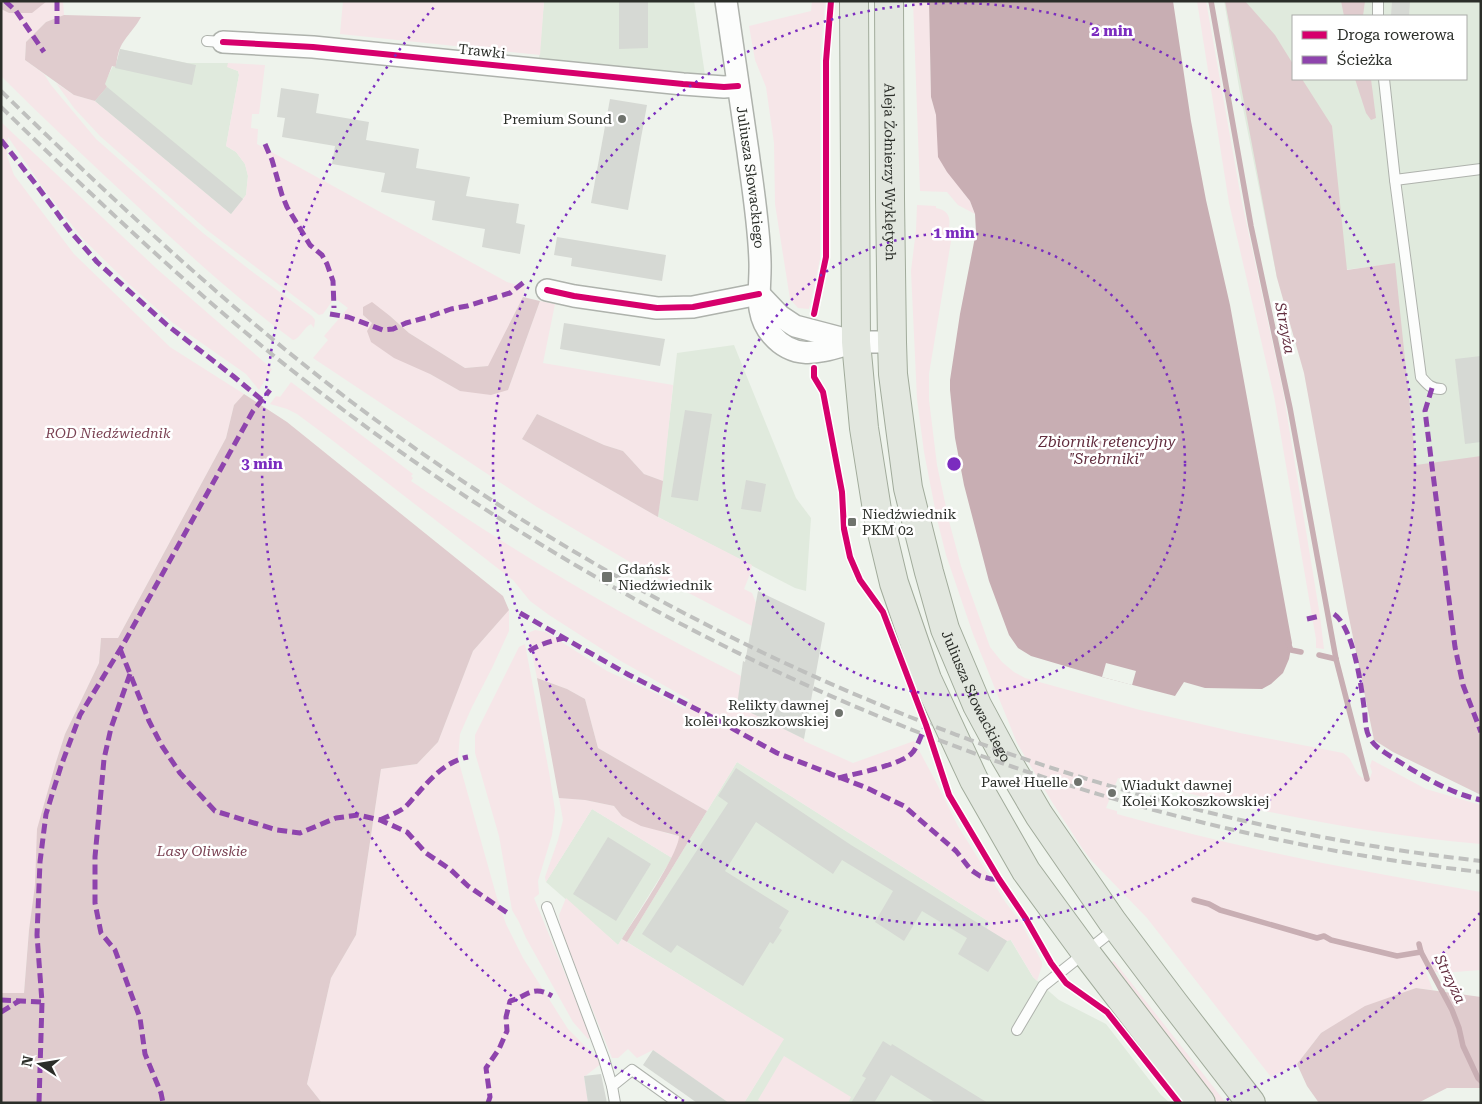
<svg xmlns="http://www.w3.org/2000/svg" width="1482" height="1104" viewBox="0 0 1482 1104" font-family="'Roboto Serif',serif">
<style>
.built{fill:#e0eadd;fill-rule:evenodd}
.green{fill:#f6e6e8}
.forest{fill:#e0ccce}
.water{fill:#c8aeb3}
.pier{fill:#eef3ec}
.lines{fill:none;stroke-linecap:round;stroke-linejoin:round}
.stream{stroke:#c8aeb3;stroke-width:5.5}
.building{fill:#d6d9d4}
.service-casing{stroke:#aeb2ac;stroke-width:12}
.minor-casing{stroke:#aeb2ac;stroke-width:24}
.primary-casing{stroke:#a1ab9b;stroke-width:30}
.service{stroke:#fcfdfc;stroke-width:10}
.minor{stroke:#fcfdfc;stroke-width:21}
.primary{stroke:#e2e7df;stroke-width:28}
.rail{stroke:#bfc0be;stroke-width:4;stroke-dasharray:10 5;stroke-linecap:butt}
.quiet{stroke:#8e44ad;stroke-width:5;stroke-dasharray:10 5;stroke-linecap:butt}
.cycleway-casing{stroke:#fff;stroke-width:9}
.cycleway{stroke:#d6006c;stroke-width:6}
.ring{fill:none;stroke:#7b2cbf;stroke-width:2.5;stroke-dasharray:2.5 5}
.poi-dot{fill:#6f736d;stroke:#fff;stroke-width:2}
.labels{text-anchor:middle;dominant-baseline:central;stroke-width:5;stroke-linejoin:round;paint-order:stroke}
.street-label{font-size:14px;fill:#2b2e29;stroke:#fff}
.poi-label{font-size:14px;fill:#2b2e29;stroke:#fff;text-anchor:end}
.park-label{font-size:14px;font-style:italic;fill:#7a4253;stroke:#fff}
.water-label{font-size:15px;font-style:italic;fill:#622d3e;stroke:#fff}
.centre{fill:#7b2cbf;stroke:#fff;stroke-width:2.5}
.ring-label{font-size:15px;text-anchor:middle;font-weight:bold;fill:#7b2cbf;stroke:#fff;stroke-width:5;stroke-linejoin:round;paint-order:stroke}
</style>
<rect width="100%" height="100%" fill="#eef3ec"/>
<g class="built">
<polygon points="544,1 694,1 705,75 539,59"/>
<path d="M1224 1H1481V457L1416 466 1393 264 1277 278 1240 93ZM1293 16H1466V79H1293Z"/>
<polygon points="120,49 187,63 228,63 228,67 238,71 239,75 226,146 236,152 245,164 248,176 246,195 231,214 95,101 106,87 104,84 113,66 116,67"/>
<polygon points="734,345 796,498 811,518 806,591 795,588 658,517 677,353"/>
<polygon points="737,762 991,923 987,928 1010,939 1033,977 1043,986 1059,1000 1106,1024 1161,1095 1170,1103 744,1103 783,1039 627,942"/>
<polygon points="592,809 672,858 618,945 546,882"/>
</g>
<g class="green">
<path d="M45 1H63L64 15 46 22 26 42 25 60 44 74 51 85 96 139 203 233 250 270 312 316 315 320 314 328 311 324C303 328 301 338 293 340 237 299 186 252 135 204 90 162 45 120 1 76V9L9 13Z"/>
<polygon points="343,1 544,1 540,55 340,34"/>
<polygon points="812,1 825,1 820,59 820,259 809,309 798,308 790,299 775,204 774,143 766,87 755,60 749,26 811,11"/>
<polygon points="913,1 929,1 931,97 936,115 938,134 960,188 970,201 975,214 958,205 947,192 920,191"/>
<polygon points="1197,1 1206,1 1241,198 1283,391 1320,616 1324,649 1316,648 1316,639 1274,396 1229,203"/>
<polygon points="228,63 265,65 259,114 252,114 251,128 258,129 257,144 507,282 517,285 526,286 523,297 489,366 465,368 409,333 390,316 363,315 430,374 460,391 508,390 540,301 555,304 543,363 673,385 663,481 644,474 623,451 604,445 537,414 522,439 658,517 752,565 750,574 744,589 752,593 756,603 752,626 635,565 537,507 313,358 328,340 324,336 348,308 336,299 333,300 323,314 319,315 207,230 100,136 74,108 56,83 74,95 95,101 231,214 246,195 248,176 245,164 236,152 226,146 239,75 238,71 227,67"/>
<polygon points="1,122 157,269 272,369 259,390 246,374 173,323 131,286 82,238 44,189 8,137 7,156 14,175 74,254 170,347 244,394 234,405 226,438 118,638 101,638 99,663 65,734 56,762 29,930 24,993 1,993"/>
<path d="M917 205 936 206V208C947 210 951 216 949 227L951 228 950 234 952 235 929 374V400L937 465 949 521 961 566 990 647 1002 662 1014 672 1025 678 1140 710 1240 733 1343 753C1346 755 1350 758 1351 761 1356 770 1358 781 1370 778L1372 772 1370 766 1372 760 1426 789 1481 805V844C1361 834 1245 809 1129 778L1128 780 1118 778 1106 808 1117 811V814C1236 848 1358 871 1481 892V970L1441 973 1425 970 1433 990 1416 988 1321 1033 1297 1064 1271 1077 1147 918 1091 860 1082 848 1052 802 1017 743 973 634 946 555 937 519 924 452 917 399 911 271 916 230Z"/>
<path d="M291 382 413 474 411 476 413 478 411 481C517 554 627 619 741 676L738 706 804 739V741L853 763 914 741 936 782 958 826 1006 903 1020 921 1042 962V966L1037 981 1033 977 1011 940 1007 941 987 929 991 923 737 762 707 811 598 748 585 699 567 689 537 678 528 633 535 630 546 632 607 671 653 692 685 709 690 700 619 660 549 615 530 601 513 580 328 437 297 414 287 409 270 404 276 396 280 397Z"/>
<polygon points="509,610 509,631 492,668 472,707 460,734 458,759 497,898 506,924 523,958 568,1029 602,1063 584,1077 588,1103 322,1103 307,1084 331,978 356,935 381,769 417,764 438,742 473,651"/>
<polygon points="525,644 549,772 555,811 552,835 538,881 539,894 534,898 591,1037 588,1039 573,1022 526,938 519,922 512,910 499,836 475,753 475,735 519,647"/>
<polygon points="559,798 585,800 614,806 622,816 669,834 679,836 679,842 672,858 592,809 546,882 545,877 558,840 563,820"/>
<polygon points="566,898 618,945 622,939 784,1039 744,1103 729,1103 653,1050 637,1058 628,1049 618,1058 612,1058 561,931 559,915"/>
<polygon points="1114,961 1226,1103 1217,1103 1110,964"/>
<polygon points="784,1056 851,1097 848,1103 762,1103 758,1100"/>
</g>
<g class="forest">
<polygon points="1,1 47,1 32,13 9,13 1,9"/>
<polygon points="1225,1 1245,1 1275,35 1293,64 1293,79 1302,79 1332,126 1347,270 1395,263 1416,465 1481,456 1481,795 1393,752 1374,740 1347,608 1304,373 1277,278"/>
<polygon points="1341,1 1365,1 1363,16 1344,16"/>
<path d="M64 15 141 17C136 27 128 34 122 44 118 51 117 59 116 67L112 66 105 84 107 87 95 101 74 95 25 60 26 42 46 22Z"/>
<polygon points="1355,79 1371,79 1376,118 1371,120 1366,113"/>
<polygon points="523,297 540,301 508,390 491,395 460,391 430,374 394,358 371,342 367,331 372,323 363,315 363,307 372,302 390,316 409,333 465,368 488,366"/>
<polygon points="244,394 287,422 503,596 509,610 473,651 438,742 417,764 381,769 356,935 331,978 307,1084 322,1103 1,1103 1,993 24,993 29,930 35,885 37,829 56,762 65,734 99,663 101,638 118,638 226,438 234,405"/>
<polygon points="537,414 604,445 623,451 644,474 663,481 658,517 522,439"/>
<path d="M537 678 567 689 585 699 598 748 707 811 627 942 622 939C634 920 679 854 679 836L641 826 622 816 614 806 585 800 559 798Z"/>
<polygon points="1416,988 1481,997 1481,1088 1447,1088 1418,1103 1319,1103 1307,1086 1297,1064 1321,1033 1365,1006"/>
</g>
<polygon class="water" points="929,1 1173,1 1191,121 1206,200 1230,305 1292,643 1289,659 1283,673 1271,684 1262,689 1205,688 1184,682 1175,696 1102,677 1031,656 1018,648 1009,635 989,581 964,485 955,438 950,390 950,380 960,314 976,232 975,214 970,201 947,172 938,157 936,115 931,97"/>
<polygon class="pier" points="1106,663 1136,671 1132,685 1102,677"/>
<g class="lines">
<g class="stream">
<polyline points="1211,1 1251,226 1290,408 1336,659 1367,779"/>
<polyline points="1288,643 1291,650 1301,652"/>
<polyline points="1319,655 1336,659"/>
<polyline points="1194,900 1209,904 1220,910 1317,938 1324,936 1331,940 1397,956 1421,952"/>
<polyline points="1419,944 1421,952 1452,1010 1459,1028 1463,1046 1478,1078 1481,1081"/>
</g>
</g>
<g class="building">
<polygon points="619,1 648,1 648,48 619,49"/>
<polygon points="1392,1 1410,1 1409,16 1391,16"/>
<polygon points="120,49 196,65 192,85 115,68"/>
<polygon points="107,87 243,199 231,214 95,101"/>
<polygon points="281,88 319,94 316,113 369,122 366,140 419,149 416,168 470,177 466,196 519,204 516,223 525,225 520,254 482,247 485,229 432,220 435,201 381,192 385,173 332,164 335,146 282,137 285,118 277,117"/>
<polygon points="610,99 647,105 628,210 591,203"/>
<polygon points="557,237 666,255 662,281 571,266 572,258 554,255"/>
<polygon points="564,323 665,339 660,366 560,349"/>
<polygon points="1481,356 1481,442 1465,444 1455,359"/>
<polygon points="685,410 712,414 698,501 671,497"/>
<polygon points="746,480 766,484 761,512 741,509"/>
<polygon points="758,591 825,623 804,739 737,706 743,661 745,662"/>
<polygon points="736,768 851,845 1007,941 988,972 958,954 967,938 922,911 904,941 875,922 893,891 842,860 833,874 756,822 725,871 789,911 779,928 782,930 773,944 770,942 743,986 677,945 671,953 642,934 728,803 718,796"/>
<polygon points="608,837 651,864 616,921 573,894"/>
<polygon points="883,1041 891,1046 892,1044 988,1103 936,1103 891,1075 874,1103 851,1103 866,1078 862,1076"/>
<polygon points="653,1050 689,1075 729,1103 697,1103 686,1095 643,1065"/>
<polygon points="601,1074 607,1103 588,1103 584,1076"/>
</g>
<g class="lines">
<defs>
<g id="service">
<polyline points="1378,1 1378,16"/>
<polyline points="207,41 223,42"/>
<path d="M1384 79 1395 180 1421 377C1427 384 1431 389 1441 389"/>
<polyline points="1395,180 1481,169"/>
<polyline points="547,907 604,1059 612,1086"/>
<polyline points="1017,1030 1043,986 1116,928"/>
<polyline points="615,1103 612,1086 632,1070 678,1103"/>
</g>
<g id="minor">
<path id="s1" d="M726 1C733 52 741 102 748 152 753 189 759 225 760 262 761 289 753 313 772 335 797 364 825 350 856 342"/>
<polyline points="223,42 313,47 683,84 724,87 738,86"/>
<polyline points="547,290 574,296 657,308 693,307 759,294"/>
<polyline points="759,294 780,316 795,326 856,342 892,342"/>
</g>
<g id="primary">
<polyline points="854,1 856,342 864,428 878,516 894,583 927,679 974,780 1026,871 1086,953 1201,1103"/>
<path id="s2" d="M889 1 890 199 892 342 893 374 908 488 929 572 945 629 977 705 1005 757 1039 815 1112 921 1173 1002 1251 1103"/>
</g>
</defs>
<use href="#service" class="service-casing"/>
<use href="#minor" class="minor-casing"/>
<use href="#primary" class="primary-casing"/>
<use href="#service" class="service"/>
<use href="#minor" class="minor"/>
<use href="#primary" class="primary"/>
<g class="rail">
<path d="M1 91C113 200 228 308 353 403 680 650 1072 815 1481 861"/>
<path d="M1 107C101 204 202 301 312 386 650 649 1055 825 1481 872"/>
</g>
<g class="quiet">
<polyline points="5,1 16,11 44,52"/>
<polyline points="57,1 57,24"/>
<polyline points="1,140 38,187 71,232 97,262 167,325 233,376 262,400"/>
<polyline points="265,144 272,160 282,195 287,207 310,245 322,255 327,264 333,281 334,308"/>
<polyline points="330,314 348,317 383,330 393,329 406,323 428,317 451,309 467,306 510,293 524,282"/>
<polyline points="1432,388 1425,411 1455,647 1463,685 1481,732"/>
<polyline points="520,613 629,675 704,713 777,753 867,788 904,806 956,851 971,870 980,876 991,879 999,879"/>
<path d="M1334 614C1353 627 1361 684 1364 707 1366 718 1364 730 1371 740 1376 748 1387 754 1395 759 1422 776 1449 793 1481 800"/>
<polyline points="1307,619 1320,616"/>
<polyline points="120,649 149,721 162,746 180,773 215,811 277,830 300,833 336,818 358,815 380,820 407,832 426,853 451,870 468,886 509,914"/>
<path d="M529 651C540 644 551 641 564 638"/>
<polyline points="130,674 111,728 104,759 95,857 95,903 101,933 115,950 140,1018 145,1054 161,1093 163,1103"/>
<path d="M838 778C854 774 901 765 912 753 917 748 922 733 926 725"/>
<path d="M380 820C388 816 397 813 404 808 409 804 413 798 418 793 432 777 447 761 468 757"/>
<polyline points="1,1000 42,1002"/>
<polyline points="1,1012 19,1001"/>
<polyline points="39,1103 42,1002 37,935 40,862 46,814 61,766 80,715 124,643 253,411 270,390"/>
<path d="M488 1103 490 1097 486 1068 499 1049 507 1031 506 1017 510 1001C527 997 532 984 552 996"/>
</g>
<defs>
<g id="cycleway">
<polyline points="223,42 313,47 683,84 724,87 738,86"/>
<polyline points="547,290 574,296 657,308 693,307 759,294"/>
<polyline points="814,314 826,257 826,61 831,1"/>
<polyline points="814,368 814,377 823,392 842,492 844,529 850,557 860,580 883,612 926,725 949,795 999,879 1026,919 1051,963 1066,983 1107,1012 1179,1103"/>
</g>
</defs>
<use href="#cycleway" class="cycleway-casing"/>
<use href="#cycleway" class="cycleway"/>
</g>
<g class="ring">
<circle cx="954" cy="464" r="231"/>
<circle cx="954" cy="464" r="461"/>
<path d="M1480 913A692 692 0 0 1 1224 1101M684 1101A692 692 0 0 1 436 5"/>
</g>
<g class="poi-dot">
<circle cx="622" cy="119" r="5"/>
<rect x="847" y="517" width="10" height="10" rx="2.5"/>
<rect x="601" y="571" width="12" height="12" rx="2.5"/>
<circle cx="839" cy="713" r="5"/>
<circle cx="1078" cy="782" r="5"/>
<circle cx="1112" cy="793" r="5"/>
</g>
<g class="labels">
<g class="street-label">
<text transform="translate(482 51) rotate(6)">Trawki</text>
<text stroke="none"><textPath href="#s2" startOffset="171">Aleja Żołnierzy Wyklętych</textPath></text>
<text stroke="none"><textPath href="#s1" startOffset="178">Juliusza Słowackiego</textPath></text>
<text stroke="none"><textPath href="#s2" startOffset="708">Juliusza Słowackiego</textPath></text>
</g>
<g class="poi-label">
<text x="612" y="119">Premium Sound</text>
<text x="862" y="514" text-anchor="start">Niedźwiednik<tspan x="862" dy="16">PKM 02</tspan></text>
<text x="618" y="569" text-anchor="start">Gdańsk<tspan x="618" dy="16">Niedźwiednik</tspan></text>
<text x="829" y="705">Relikty dawnej<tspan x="829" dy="16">kolei kokoszkowskiej</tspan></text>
<text x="1068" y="782">Paweł Huelle</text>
<text x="1122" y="785" text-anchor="start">Wiadukt dawnej<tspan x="1122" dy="16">Kolei Kokoszkowskiej</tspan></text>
</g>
<g class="park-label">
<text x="108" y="433">ROD Niedźwiednik</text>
<text x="202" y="851">Lasy Oliwskie</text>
</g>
<g class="water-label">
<text transform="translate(1285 328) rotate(79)">Strzyża</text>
<text x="1107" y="442">Zbiornik retencyjny<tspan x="1107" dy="17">"Srebrniki"</tspan></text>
<text transform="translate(1450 979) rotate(64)">Strzyża</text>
</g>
</g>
<circle cx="954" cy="464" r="8" class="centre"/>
<g class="ring-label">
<text x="1112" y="36">2 min</text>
<text x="954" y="238">1 min</text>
<text x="262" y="469">3 min</text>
</g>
<rect width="1482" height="1104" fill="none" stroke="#2b2e29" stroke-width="5"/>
<rect x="1292" y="15" width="175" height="65" fill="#ffffff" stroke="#aaaba9"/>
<rect x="1302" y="31" width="25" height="8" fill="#d6006c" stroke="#aaaba9"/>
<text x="1337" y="40" font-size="15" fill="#2b2e29">Droga rowerowa</text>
<rect x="1302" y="56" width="25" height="8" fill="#8e44ad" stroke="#aaaba9"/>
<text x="1337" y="65" font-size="15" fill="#2b2e29">Ścieżka</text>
<g transform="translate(40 1064) rotate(282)" stroke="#ffffff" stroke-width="4" paint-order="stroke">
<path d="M0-4L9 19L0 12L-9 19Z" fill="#2b2e29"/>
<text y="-8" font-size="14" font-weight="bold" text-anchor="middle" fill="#2b2e29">N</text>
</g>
</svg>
